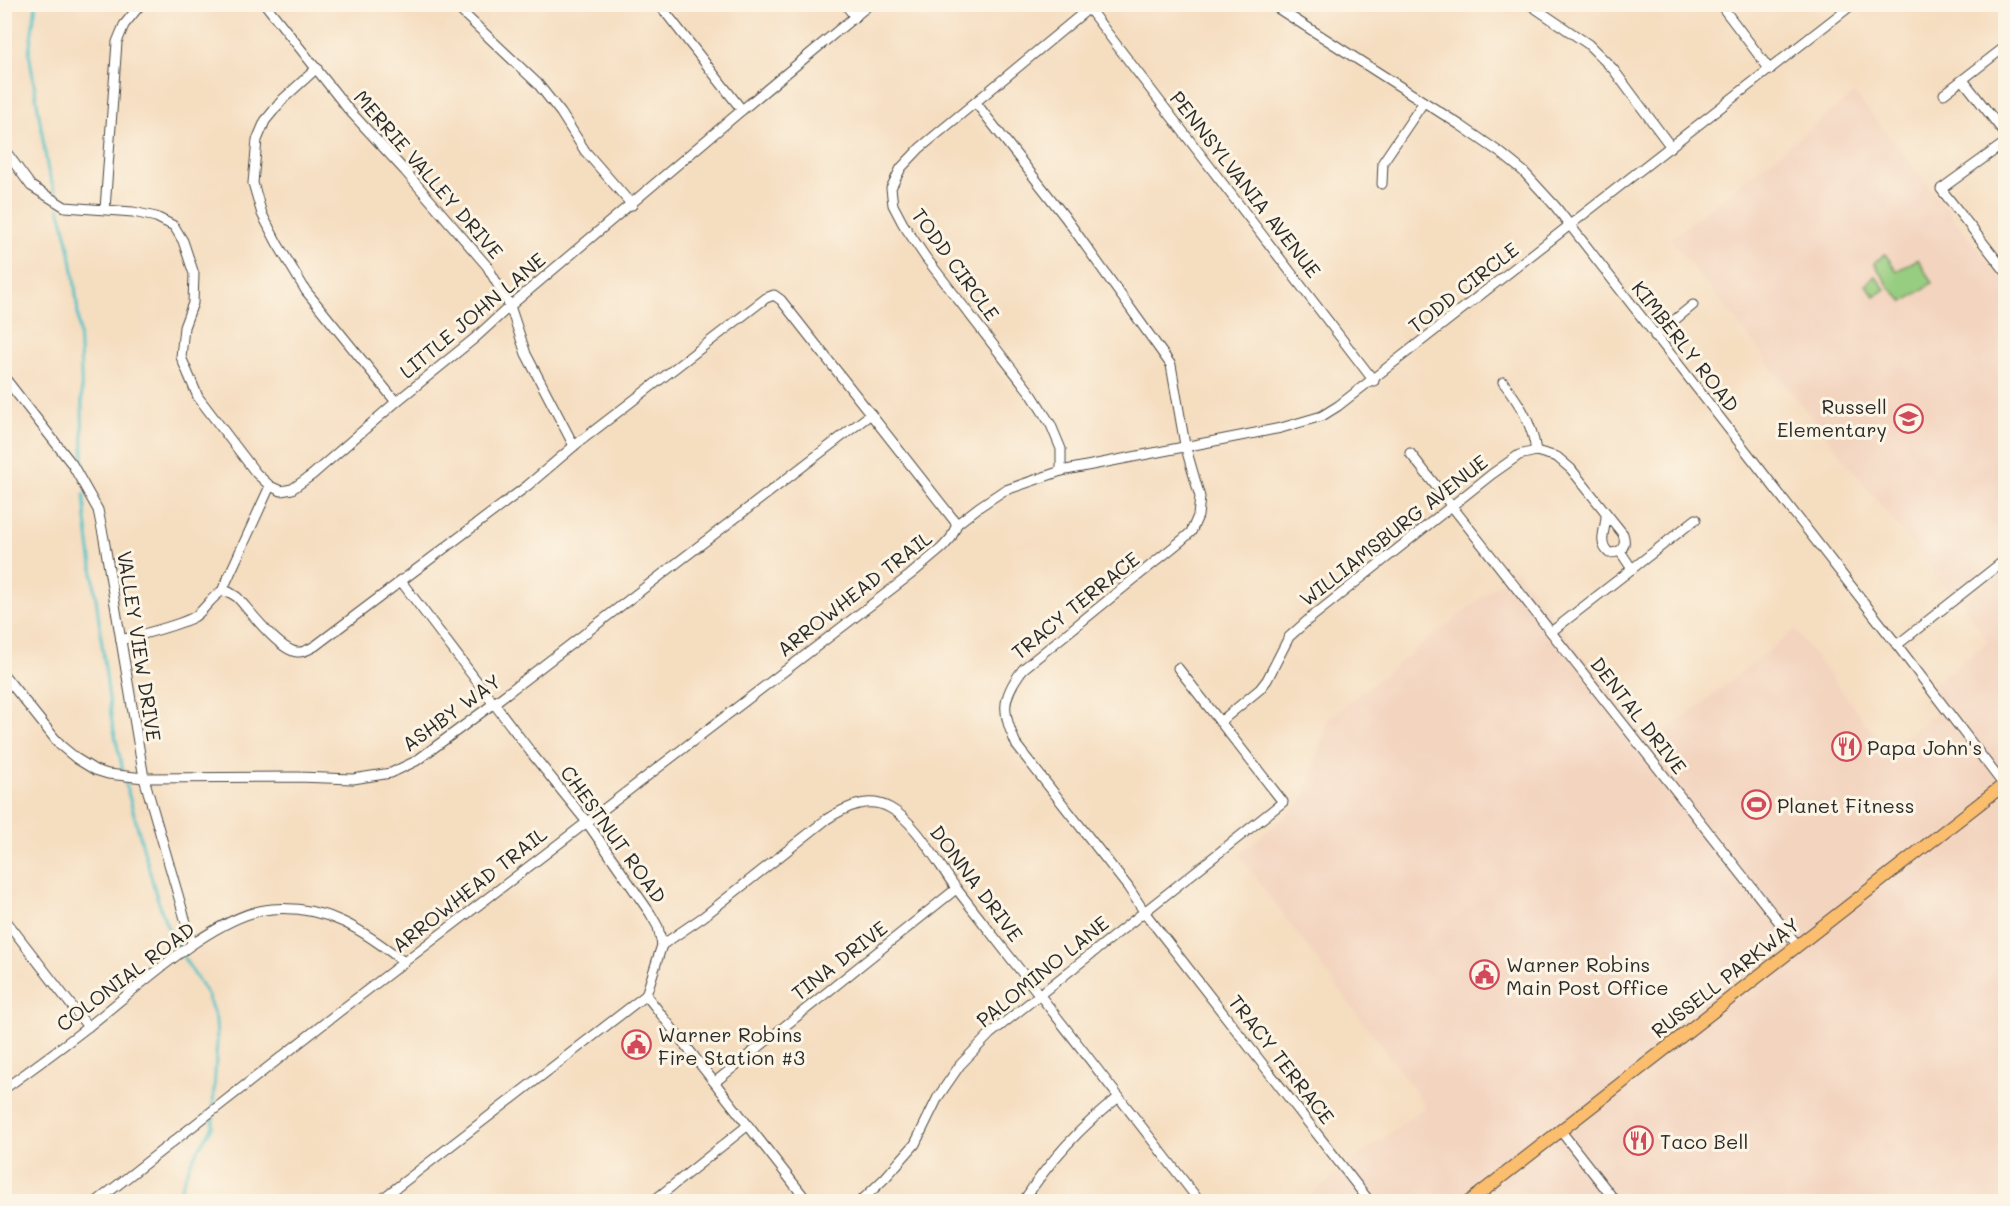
<svg xmlns="http://www.w3.org/2000/svg" width="2010" height="1206" viewBox="0 0 2010 1206" font-family="Mali,sans-serif">
<style>
.built{fill:#f3d4bf}
.green{fill:#97cd80;stroke:#617c56;stroke-width:1.5}
.lines{fill:none;stroke-linecap:round;stroke-linejoin:round}
.stream{stroke:#53c1c7;stroke-width:3}
.minor-casing{stroke:#494641;stroke-width:11}
.major-casing{stroke:#494641;stroke-width:14}
.minor{stroke:#fff;stroke-width:9}
.major{stroke:#fbbd6e;stroke-width:12}
.labels{text-anchor:middle;dominant-baseline:central;stroke-width:6;stroke-linejoin:round;paint-order:stroke}
.street-label{font-size:20px;fill:#2b2b2b;stroke:#fcf5e5}
.poi-label{font-size:20px;fill:#2b2b2b;stroke:#fcf5e5;text-anchor:start}
</style>
<rect width="100%" height="100%" fill="#fcf5e5"/>
<filter id="ink" filterUnits="userSpaceOnUse"><feTurbulence type="fractalNoise" baseFrequency=".0167" numOctaves="2"/><feDisplacementMap in="SourceGraphic" scale="12" xChannelSelector="R" yChannelSelector="G"/><feConvolveMatrix kernelMatrix="1 2 1 2 8 2 1 2 1" color-interpolation-filters="sRGB"/></filter>
<filter id="wash" filterUnits="userSpaceOnUse"><feTurbulence type="fractalNoise" baseFrequency=".008" numOctaves="4" result="noise"/><feDisplacementMap in="SourceGraphic" scale="24" xChannelSelector="R" yChannelSelector="G"/><feGaussianBlur stdDeviation="1.35" result="paint"/><feColorMatrix in="noise" values="0 0 0 0 0 0 0 0 0 0 0 0 0 0 0 0 0 1.4 0 .05"/><feComposite in="paint" operator="in"/></filter>
<g filter="url(#wash)">
<rect width="100%" height="100%" fill="#f5ddc0"/>
<g class="built">
<polygon points="1855,93 2005,283 2005,553 1951,595 1671,239"/>
<polygon points="2005,569 2005,1201 1301,1201 1426,1106 1239,855 1303,801 1328,719 1516,570 1651,743 1795,630 1887,751 1935,714 1923,692 1988,642 1962,603"/>
</g>
<g class="green">
<polygon points="1885,254 1897,271 1918,259 1932,283 1904,302 1890,288 1874,263"/>
<polygon points="1875,276 1885,289 1875,296 1866,285"/>
</g>
<g class="lines">
<g class="stream">
<polyline points="36,4 29,52 48,171 57,198"/>
<path d="M59 208C85 291 80 391 84 478"/>
<polyline points="84,494 86,520 112,722 126,785 155,891 166,924 182,955 207,994 216,1020 217,1041 213,1107"/>
<polyline points="176,1202 190,1163 213,1126 213,1114"/>
</g>
</g>
</g>
<g filter="url(#ink)">
<g class="lines">
<defs>
<g id="minor">
<polyline points="265,4 348,109 405,171 487,266 510,306 526,354 574,446"/>
<polyline points="457,4 462,12 538,84 561,113 585,151 632,205"/>
<polyline points="659,4 742,110"/>
<polyline points="845,4 855,17"/>
<polyline points="1271,4 1460,125 1502,154 1523,171 1555,206 1897,645 2006,788"/>
<polyline points="1529,4 1588,44 1613,69 1671,147"/>
<polyline points="1720,4 1770,70"/>
<polyline points="1089,9 1374,381"/>
<polyline points="317,68 283,99 265,121 257,140 253,183 262,214 277,243 306,291 396,402"/>
<polyline points="1963,80 2006,135"/>
<polyline points="1944,94 2006,46"/>
<path d="M976 103 1065 217 1171 365 1185 445 1200 497 1198 516 1191 532 1182 540 1023 669C1000 699 1002 713 1017 746L1128 887 1145 913 1370 1202"/>
<polyline points="2006,142 1941,189 2006,272"/>
<polyline points="4,149 31,186 65,207 133,212 156,217 174,226 183,241 194,274 193,303 184,327 181,357 198,397 256,473 270,486 281,491 292,489 312,475 396,402 475,338 510,306 742,110 870,4"/>
<polyline points="1382,184 1383,162 1423,103"/>
<polyline points="105,209 117,42 124,25 141,4"/>
<polyline points="1655,336 1693,305"/>
<polyline points="4,377 72,464 98,510 104,539 144,778 192,943"/>
<path d="M1503 382C1520 404 1532 423 1536 451"/>
<polyline points="1410,453 1798,946"/>
<polyline points="1061,471 1061,449 1051,425 1032,395 926,258 903,224 893,205 891,188 901,168 920,148 1094,4"/>
<polyline points="1620,551 1632,569"/>
<path d="M222 591 229 592 237 597C250 611 279 650 297 652 304 653 309 649 315 646L527 486 574 446 766 298 774 295 781 300 957 524"/>
<polyline points="1551,632 1696,519"/>
<path d="M121 640C142 634 175 627 194 617 205 610 210 598 222 591L270 486"/>
<polyline points="1897,645 2006,559"/>
<polyline points="4,675 60,745 77,759 95,770 108,774 144,778 298,777 353,779 391,773 416,761 493,704 871,414"/>
<path d="M1220 722 1260 689 1267 680 1289 637 1308 620 1492 474 1519 455 1536 451 1557 457 1571 469 1623 534C1627 546 1622 553 1609 553 1597 542 1606 530 1606 515"/>
<polyline points="4,918 88,1027"/>
<path d="M662 945 703 917 827 819C846 807 868 796 890 808 917 822 940 868 959 892 1040 995 1120 1098 1200 1202"/>
<polyline points="646,995 808,1202"/>
<polyline points="715,1082 956,889"/>
<path d="M4 1089C33 1068 61 1048 89 1026 134 991 215 913 272 909 327 905 363 930 404 962"/>
<polyline points="1560,1130 1616,1202"/>
<polyline points="96,1202 340,1011 910,575 942,548 951,538 957,524 979,507 1003,491 1061,471 1281,428 1322,416 1338,406 1853,4"/>
<polyline points="378,1202 646,995 662,945 658,927 650,913 586,821 533,755 400,580"/>
<polyline points="652,1202 747,1126"/>
<polyline points="860,1202 885,1178 915,1144 938,1097 960,1065 990,1034 1283,802 1178,668"/>
<path d="M1023 1202C1049 1161 1080 1127 1119 1097"/>
</g>
<polyline id="major" points="1469,1202 2006,783"/>
</defs>
<use href="#minor" class="minor-casing"/>
<use href="#major" class="major-casing"/>
<use href="#minor" class="minor"/>
<use href="#major" class="major"/>
</g>
</g>
<defs>
<symbol id="school-ring" viewBox="-11 -11 22 22"><circle r="9.5" fill="#fcf5e5" stroke="#d1495b" stroke-width="1.5"/><path d="M0-5L7-2L0 1L-7-2ZM-4 1L0 2.5L4 1V4Q0 6-4 4Z" fill="#d1495b"/></symbol>
<symbol id="restaurant-ring" viewBox="-11 -11 22 22"><circle r="9.5" fill="#fcf5e5" stroke="#d1495b" stroke-width="1.5"/><path d="M-5-6h1v4h1v-4h1v4h1v-4h1v5L-1.5 .5V6h-2V.5L-5-1ZM5-6V6H3V1.5H1.5Q1.5-4 5-6Z" fill="#d1495b"/></symbol>
<symbol id="stadium-ring" viewBox="-11 -11 22 22"><circle r="9.5" fill="#fcf5e5" stroke="#d1495b" stroke-width="1.5"/><path d="M0-5a6.5 5 0 1 0 0 10a6.5 5 0 1 0 0-10ZM-3.5-1.8h7v3.6h-7Z" fill="#d1495b"/></symbol>
<symbol id="civic-ring" viewBox="-11 -11 22 22"><circle r="9.5" fill="#fcf5e5" stroke="#d1495b" stroke-width="1.5"/><path d="M-.6-6.5H3V-4.5H.6V-3L4-1V1h2V6H-6V1h2V-1L-.6-3ZM-1.2 2.5V6h2.4V2.5Z" fill="#d1495b"/></symbol>
</defs>
<g fill-rule="evenodd">
<use href="#school-ring" x="1892" y="402" width="33" height="33"/>
<use href="#restaurant-ring" x="1830" y="730" width="33" height="33"/>
<use href="#stadium-ring" x="1740" y="788" width="33" height="33"/>
<use href="#civic-ring" x="1468" y="958" width="33" height="33"/>
<use href="#civic-ring" x="620" y="1028" width="33" height="33"/>
<use href="#restaurant-ring" x="1622" y="1124" width="33" height="33"/>
</g>
<g class="labels">
<g class="street-label">
<text transform="translate(429 174) rotate(49)">MERRIE VALLEY DRIVE</text>
<text transform="translate(1246 184) rotate(52)">PENNSYLVANIA AVENUE</text>
<text transform="translate(956 264) rotate(54)">TODD CIRCLE</text>
<text transform="translate(1463 287) rotate(-38)">TODD CIRCLE</text>
<text transform="translate(472 315) rotate(-40)">LITTLE JOHN LANE</text>
<text transform="translate(1686 346) rotate(52)">KIMBERLY ROAD</text>
<text transform="translate(1393 530) rotate(-38)">WILLIAMSBURG AVENUE</text>
<text transform="translate(854 593) rotate(-38)">ARROWHEAD TRAIL</text>
<text transform="translate(1075 605) rotate(-39)">TRACY TERRACE</text>
<text transform="translate(140 646) rotate(81)">VALLEY VIEW DRIVE</text>
<text transform="translate(451 712) rotate(-36)">ASHBY WAY</text>
<text transform="translate(1639 715) rotate(52)">DENTAL DRIVE</text>
<text transform="translate(614 834) rotate(54)">CHESTNUT ROAD</text>
<text transform="translate(977 883) rotate(53)">DONNA DRIVE</text>
<text transform="translate(469 889) rotate(-38)">ARROWHEAD TRAIL</text>
<text transform="translate(839 960) rotate(-38)">TINA DRIVE</text>
<text transform="translate(1042 971) rotate(-39)">PALOMINO LANE</text>
<text transform="translate(125 976) rotate(-37)">COLONIAL ROAD</text>
<text transform="translate(1725 977) rotate(-38)">RUSSELL PARKWAY</text>
<text transform="translate(1282 1059) rotate(52)">TRACY TERRACE</text>
</g>
<g class="poi-label">
<text x="1887" y="406" text-anchor="end">Russell<tspan x="1887" dy="23">Elementary</tspan></text>
<text x="1867" y="747">Papa John's</text>
<text x="1777" y="805">Planet Fitness</text>
<text x="1506" y="964">Warner Robins<tspan x="1506" dy="23">Main Post Office</tspan></text>
<text x="658" y="1034">Warner Robins<tspan x="658" dy="23">Fire Station #3</tspan></text>
<text x="1660" y="1141">Taco Bell</text>
</g>
</g>
<rect width="2010" height="1206" fill="none" stroke="#fcf5e5" stroke-width="24"/>
</svg>
